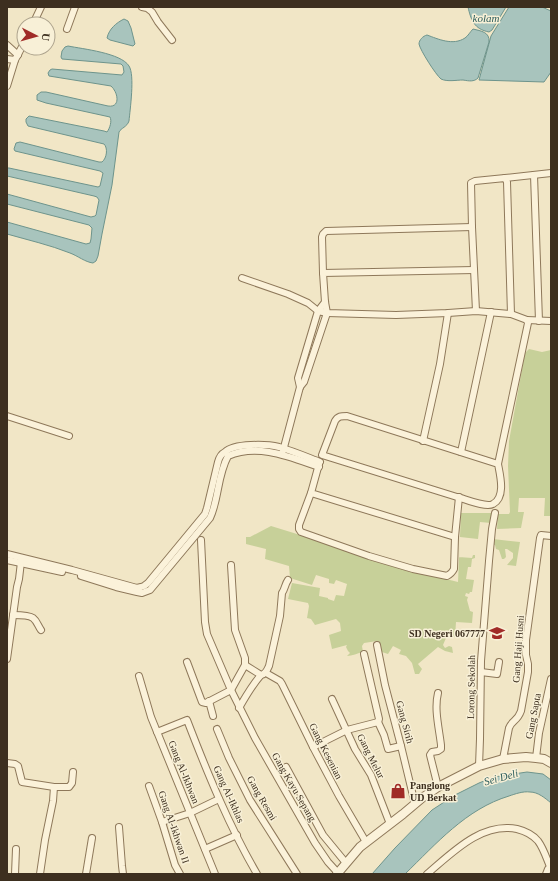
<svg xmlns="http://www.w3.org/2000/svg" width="558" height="881" viewBox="0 0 558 881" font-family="'Times New Roman',serif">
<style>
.green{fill:#c7d099}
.water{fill:#a8c4bd;stroke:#6e948c}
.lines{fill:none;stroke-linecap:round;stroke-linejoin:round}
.minor-casing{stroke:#8e785a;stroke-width:8}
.tertiary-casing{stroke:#8e785a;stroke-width:10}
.minor{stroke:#fbf2da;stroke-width:6}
.tertiary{stroke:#fbf2da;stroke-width:8}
.labels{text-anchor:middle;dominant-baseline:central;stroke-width:3;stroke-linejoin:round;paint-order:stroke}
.poi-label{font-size:10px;font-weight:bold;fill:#3d2f1f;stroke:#f8f0d7;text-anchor:end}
.street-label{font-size:10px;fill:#3d2f1f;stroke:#f8f0d7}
.water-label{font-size:11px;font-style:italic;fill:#2e5e5d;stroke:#f8f0d7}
</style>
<rect width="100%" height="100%" fill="#f1e6c6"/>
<g class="green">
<polygon points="529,349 542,352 551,350 551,516 544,516 545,498 519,498 518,512 524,512 521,528 497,529 498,514 509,514 510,512 508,466 509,441 525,353"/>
<path d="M461 513H493L491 523 480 522 478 539 460 537 459 557 472 558 473 555H475V558L472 559 471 567H468L466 579 474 580 472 592H470L469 594 466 593 465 596 468 597 467 600 470 611 473 612 472 623 456 622 455 637 446 638 443 645 445 648 449 646 452 647 453 653 445 651 438 647 418 664 422 669 419 674H415L412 663 406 656 399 654 401 650 393 646 388 654 379 651 377 641 364 643 362 646 363 652C358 653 352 656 347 656L350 653 348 651 346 647 347 645 332 649 329 635 341 631 340 623 336 619 315 625 311 619 307 618 309 606 308 603 288 599 292 583 320 588 319 596 328 598V599L334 601 336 595 344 596 347 584 336 580 334 584 329 583V579L316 575 312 585 290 578 289 566 265 559 266 549 246 544V537H250L271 526 430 575 458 582Z"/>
<polygon points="493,539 520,542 516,566 507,565 513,558 513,553 507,549 505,549 506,557 504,559 502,559 499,550 496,549 495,545 492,545"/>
</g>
<g class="water">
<path d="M468 7H506L492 30 489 32C474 29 471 20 468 7Z"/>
<polygon points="509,7 542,7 551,11 551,72 544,82 479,80 491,36"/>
<path d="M124 19 128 21 131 28 135 44 133 46 110 40 107 38C109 29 116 23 124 19Z"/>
<path d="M473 29C481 31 490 32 489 42L478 78C474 82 469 81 463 80 457 80 447 82 441 79 436 75 420 50 419 44 419 40 423 36 427 35 438 39 453 46 465 38 468 36 470 32 473 29Z"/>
<path d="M68 46C83 49 121 53 129 66 135 75 130 110 129 121 127 127 121 128 119 132L112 185 102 234 98 256 96 261 93 263C85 262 78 256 70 253 50 245 28 240 7 234V222L86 244 90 243 91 239 92 228 89 225 7 204V194L91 217 95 216 96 215 99 200 97 197 94 196 7 176V168H9L98 187 100 186 103 173 100 171 15 151 14 149 16 143 20 142 99 162H102C107 158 108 148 104 144L28 126 26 122V119L29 116 104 131 107 132C110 128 112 121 110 117L46 103 37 100V95L41 92H46L108 106C121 108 118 92 111 86L49 76 48 73 50 70 52 69 122 75 124 72 123 66 121 64 62 59 61 57 62 51 65 47Z"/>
<path d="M527 772 543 774 551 780V803C545 798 538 792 530 792 523 791 515 794 509 796 466 809 436 844 405 874H372L395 848 432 810 455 795 479 783 494 777Z"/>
</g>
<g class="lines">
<defs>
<g id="minor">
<polyline points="142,7 147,8 152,12 158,22 172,40"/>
<polyline points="33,24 41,7"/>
<polyline points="67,29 75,7"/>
<polyline points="7,45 18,55"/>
<polyline points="7,59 15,60"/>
<polyline points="7,86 15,60 24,43"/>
<polyline points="534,175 539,321"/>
<polyline points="505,178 551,173"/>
<polyline points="323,273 322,237 323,234 326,231 472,227"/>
<path d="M242 278 288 294 308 303 318 311 327 313 396 315 448 313 476 311 511 314 527 320 528 323 498 464C500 475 506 497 493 504 486 508 465 499 457 497 412 483 367 469 322 455L335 421C338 416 341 416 347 416L498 464"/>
<polyline points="476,311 472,227 471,183 475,181 505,178 507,182 511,314"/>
<polyline points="527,320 551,321"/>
<polyline points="300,387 298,378 318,311 325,302"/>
<polyline points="7,416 69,436"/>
<polyline points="423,441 440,364 448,313"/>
<polyline points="283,451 300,387 304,382 327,313 325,302 323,273 474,270"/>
<polyline points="461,452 491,312"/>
<polyline points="319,464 311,493 455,537"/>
<path d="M311 493 299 525V529L301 532 369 556 413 569 447 576C451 574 452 573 454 569L455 537 459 497"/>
<polyline points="201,540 205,622 207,634 231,690 255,738 315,843 328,862 338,873"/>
<path d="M7 554 72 570 137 588 141 587 144 586 148 583 205 514 207 508 218 462C219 458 221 454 225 452 234 443 267 444 279 447 293 451 307 457 320 462"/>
<polyline points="7,560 62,572"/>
<path d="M81 576 116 587 137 592 142 593 150 590 210 518C219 499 217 476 228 456 258 443 290 457 319 467"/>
<path d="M13 615C19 615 29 615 33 618 37 621 38 626 41 630"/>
<polyline points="377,645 385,685 401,746 415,804"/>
<polyline points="364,654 379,719 378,722"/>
<polyline points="7,659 17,587 19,579 21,562"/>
<polyline points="187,662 202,702 206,703 231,690 245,665 245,658 235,630 231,565"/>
<polyline points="245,665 261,675"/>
<polyline points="481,672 497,674 499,662"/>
<polyline points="266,673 280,681 282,684 313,747 339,796 366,842"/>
<polyline points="139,676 151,717 215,874"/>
<path d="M438 693C434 709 439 728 441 745V749L438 751 432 752 430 755 438 787"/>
<polyline points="332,699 355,749 371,775 390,824"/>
<polyline points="209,701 213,716"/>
<path d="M239 708C246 696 252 685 261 675 266 674 267 670 269 666L280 616 282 593C285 589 285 584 288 580"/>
<polyline points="217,729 229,758 250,800 297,874"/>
<path d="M157 732 187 720C207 772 229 826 257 874"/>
<polyline points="313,747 347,730 378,722 384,735 388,749 401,746"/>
<polyline points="536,758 539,733 551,679"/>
<path d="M503 759 509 728C512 720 517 722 521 711L528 672V664L526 655V640L540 538 541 535 551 536"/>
<polyline points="7,763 15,764 18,766 22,782 54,787 69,787 72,783 73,772"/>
<polyline points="479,766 480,739 481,661 489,561 492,529 495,513"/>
<polyline points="286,767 323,835 346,863"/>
<polyline points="149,786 162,822 175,865 180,874"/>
<polyline points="162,822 190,813 219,799"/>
<polyline points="119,827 122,866 123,874"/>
<polyline points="205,849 237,835"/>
<polyline points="15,874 16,849"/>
<polyline points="40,874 45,840 53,801 54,787"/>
<polyline points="86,874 92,838"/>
<path d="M427 874C452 853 481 822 517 829 525 831 533 835 538 841 544 849 547 860 551 869"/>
<polyline points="546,874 548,869 550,868"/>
</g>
<polyline id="tertiary" points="337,874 360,847 403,814 422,798 438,787 479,766 503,759 526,757 536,758 544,759 551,763"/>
</defs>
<use href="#minor" class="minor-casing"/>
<use href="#tertiary" class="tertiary-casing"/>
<use href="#minor" class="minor"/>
<use href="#tertiary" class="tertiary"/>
</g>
<defs>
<symbol id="school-bare" viewBox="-9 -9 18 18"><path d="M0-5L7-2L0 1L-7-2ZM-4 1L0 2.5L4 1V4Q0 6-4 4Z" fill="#a02b27" stroke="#f8f0d7" stroke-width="2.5" paint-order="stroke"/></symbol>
<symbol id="shop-bare" viewBox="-9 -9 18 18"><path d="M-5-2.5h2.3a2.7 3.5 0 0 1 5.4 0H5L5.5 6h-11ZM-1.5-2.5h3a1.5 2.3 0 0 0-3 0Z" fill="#a02b27" stroke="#f8f0d7" stroke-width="2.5" paint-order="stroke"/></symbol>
</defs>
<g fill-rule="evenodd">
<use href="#school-bare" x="486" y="622" width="22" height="22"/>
<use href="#shop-bare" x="387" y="780" width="22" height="22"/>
</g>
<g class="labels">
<g class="poi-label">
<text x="485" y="633">SD Negeri 067777</text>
<text x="410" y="785" text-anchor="start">Panglong<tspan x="410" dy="12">UD Berkat</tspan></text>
</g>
<g class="street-label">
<text transform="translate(518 649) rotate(-86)">Gang Haji Husni</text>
<text transform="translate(471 687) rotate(-89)">Lorong Sekolah</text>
<text transform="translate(533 716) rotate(-79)">Gang Sapta</text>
<text transform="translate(405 722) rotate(75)">Gang Sirih</text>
<text transform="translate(326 751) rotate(63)">Gang Kesenian</text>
<text transform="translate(371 756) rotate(63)">Gang Melur</text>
<text transform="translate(184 772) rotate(68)">Gang Al-Ikhwan</text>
<text transform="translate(294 787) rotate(60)">Gang Kayu Sepang</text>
<text transform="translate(229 794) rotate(66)">Gang Al-Ikhlas</text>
<text transform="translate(262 798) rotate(60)">Gang Resmi</text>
<text transform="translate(174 827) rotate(71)">Gang Al-Ikhwan II</text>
</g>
<g class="water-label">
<text x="486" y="18">kolam</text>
<text transform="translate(501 777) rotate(-15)">Sei Deli</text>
</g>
</g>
<rect width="558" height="881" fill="none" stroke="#3d2f1f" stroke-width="16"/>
<g transform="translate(36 36) rotate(96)"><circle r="19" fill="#f8f0d7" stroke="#ada38d"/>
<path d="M0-3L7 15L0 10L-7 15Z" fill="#a02b27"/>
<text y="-6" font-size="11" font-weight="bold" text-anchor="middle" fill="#3d2f1f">U</text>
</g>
</svg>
